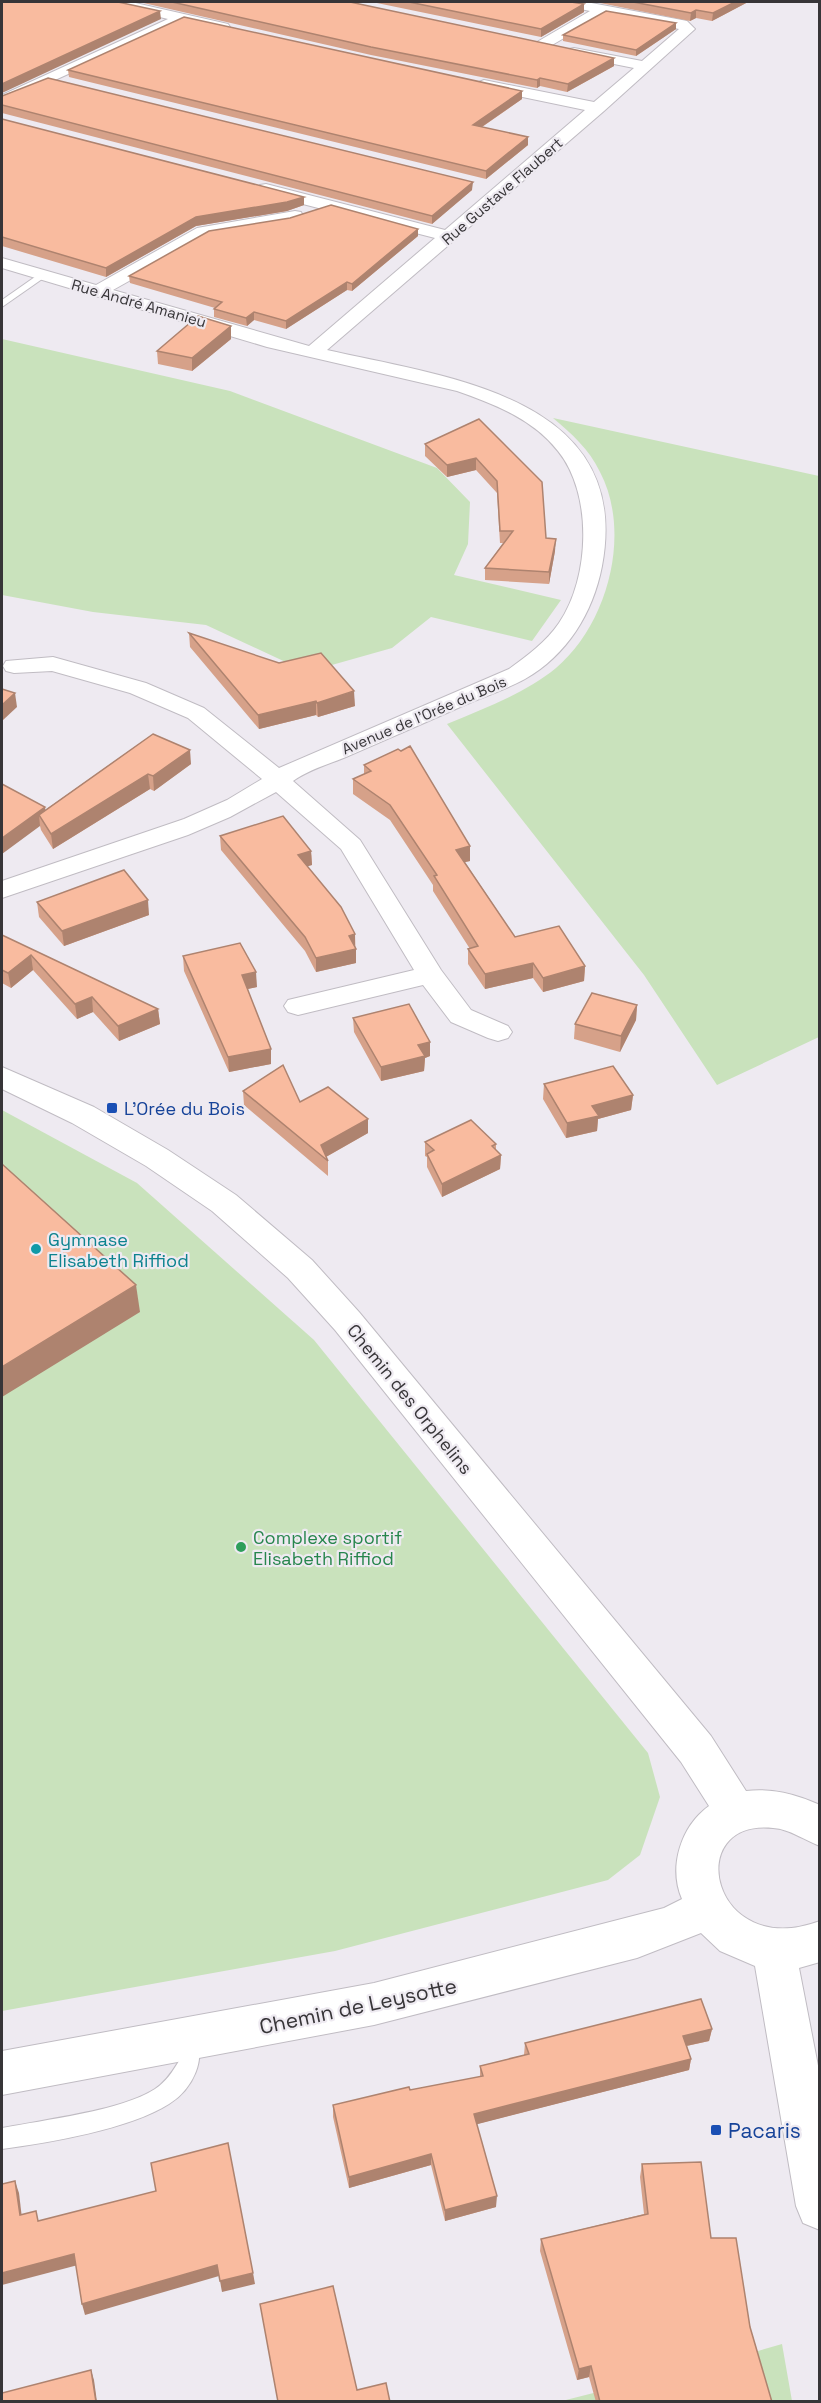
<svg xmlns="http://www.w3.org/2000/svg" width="821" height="2403" viewBox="0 0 821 2403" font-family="'Space Grotesk',sans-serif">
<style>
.green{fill:#c9e2bc}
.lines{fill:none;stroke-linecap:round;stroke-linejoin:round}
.service-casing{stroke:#c0bcc3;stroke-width:2}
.minor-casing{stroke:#c0bcc3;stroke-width:2}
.tertiary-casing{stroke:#c0bcc3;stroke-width:2}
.service{fill:#fff;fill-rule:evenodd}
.minor{fill:#fff;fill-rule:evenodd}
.tertiary{fill:#fff;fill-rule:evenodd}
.wall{fill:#d6a189}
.shaded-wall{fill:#ae836f}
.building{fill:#f9bb9f;stroke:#ae836f;stroke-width:1.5}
.transit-dot{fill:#1a4fb4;stroke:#eeeaf1;stroke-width:2}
.culture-dot{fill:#0f9aa8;stroke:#eeeaf1;stroke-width:2}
.leisure-dot{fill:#2e9e5b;stroke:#eeeaf1;stroke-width:2}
.labels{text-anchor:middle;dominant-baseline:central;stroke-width:4.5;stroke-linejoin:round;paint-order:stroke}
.far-street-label{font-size:15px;fill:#373538;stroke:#eeeaf1}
.transit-label{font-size:18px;fill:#164399;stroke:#eeeaf1;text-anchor:start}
.culture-label{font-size:18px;fill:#0d838f;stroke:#eeeaf1;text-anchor:start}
.street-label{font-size:18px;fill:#373538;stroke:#eeeaf1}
.leisure-label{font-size:18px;fill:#27864d;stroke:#eeeaf1;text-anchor:start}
.near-street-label{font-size:21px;fill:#373538;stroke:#eeeaf1}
.near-transit-label{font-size:21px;fill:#164399;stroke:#eeeaf1;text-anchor:start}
</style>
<rect width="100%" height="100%" fill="#eeeaf1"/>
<g class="green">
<polygon points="2,339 230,391 437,468 470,502 468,544 454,575 561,600 532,641 431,617 392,648 307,672 206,625 93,612 2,595"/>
<path d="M553 418 819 476V1037L717 1085 644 975 447 724C485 708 524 694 556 668 608 624 632 533 600 472 589 449 572 434 553 418Z"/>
<polygon points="2,1110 137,1183 314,1340 648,1753 660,1797 640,1855 608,1880 335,1951 2,2011"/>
<polygon points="782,2344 792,2401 558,2402 751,2353"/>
</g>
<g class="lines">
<defs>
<g id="service">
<polygon points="42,272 46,275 45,277 2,307 2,300"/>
<path d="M188 2030 195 2033C207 2059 193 2089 169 2104 130 2129 48 2143 2 2149V2128C43 2120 121 2111 155 2089 166 2082 173 2071 179 2061L178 2040 181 2033Z"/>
</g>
<g id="minor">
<polygon points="108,2 131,2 228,24 230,27 223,31 183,22 2,104 2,95 168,19 110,5"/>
<path d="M559 2H586L682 20 687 21 695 29 604 111 327 350C445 377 634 396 602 566 593 613 567 655 525 679 507 689 486 696 467 704 427 722 387 739 346 757 329 764 308 770 293 781L360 840 441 970 471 1010 508 1026 512 1032 508 1038 498 1041 488 1038 451 1022 423 985 298 1015 288 1012 284 1006 288 1000 414 970 341 849 276 792 230 817 188 835 2 898V881L184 819 227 800 262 779 188 718 130 693 52 671 14 673 6 671 3 666 6 661 53 657 146 683 204 708 279 768 509 669C527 656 546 642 559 623 590 578 593 494 558 451 533 419 494 404 457 391L267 347 2 268V258L96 285 197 228 295 211 301 212 303 216 301 220 209 236 113 290 309 346 435 238 260 193 258 189 260 185 266 184 445 230 585 110 479 88 476 85 479 82 484 80 594 102 634 68 569 55 567 52 569 49 574 48 642 61 679 29 605 14 547 48H537L535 45 537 42 590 11 561 5Z"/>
</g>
<path id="tertiary" d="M2 1067 94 1107 168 1150 236 1195 312 1260 359 1312 711 1736 746 1791C772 1788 795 1794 820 1805V1846C804 1840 790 1829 773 1828 681 1818 711 1962 820 1921V1962L799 1968 820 2076V2230L803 2223 796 2206 755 1966 720 1951 701 1933 637 1958 374 2025 2 2095V2051L374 1983 664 1908 682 1899C668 1867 681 1826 709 1806L681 1762 335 1330 288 1278 212 1211 146 1166 72 1123 2 1089Z"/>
</defs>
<use href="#service" class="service-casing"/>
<use href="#minor" class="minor-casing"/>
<use href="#tertiary" class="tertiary-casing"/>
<use href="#service" class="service"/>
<use href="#minor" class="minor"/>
<use href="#tertiary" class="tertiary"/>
</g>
<g class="wall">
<polygon points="139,2 350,2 614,66 567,92 540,86 537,88 371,55"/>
<polygon points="372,2 571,2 584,12 541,37"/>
<polygon points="595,2 748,2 712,21 696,18 690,21"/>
<polygon points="676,23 676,29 636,56 563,41 563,35"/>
<polygon points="68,70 522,91 522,99 482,127 528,137 528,145 486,179 69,77"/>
<polygon points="2,96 472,190 432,224 2,113"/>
<polygon points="2,119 304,197 304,205 287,211 196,226 106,277 2,246"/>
<polygon points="418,236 352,291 347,290 286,329 254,320 247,326 214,317 214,309 215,308 130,283 129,276"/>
<polygon points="231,326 231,339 192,371 158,364 157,351"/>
<polygon points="479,419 546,538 555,551 549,584 485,580 485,568 503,543 500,543 497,493 476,470 447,477 425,456 425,444"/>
<polygon points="189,633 355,706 318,717 316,715 259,729 190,647"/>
<polygon points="153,734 191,764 154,791 150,789 53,849 41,830 40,826 2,784 45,810"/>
<polygon points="398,749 470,861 465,862 515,937 585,966 584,981 543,992 533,978 485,989 468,964 468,949 470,949 433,891 433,885 390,820 353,794 353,779 364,774 364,765"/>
<polygon points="220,836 311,851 312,865 307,866 355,934 356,963 316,972 305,951 221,850"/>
<polygon points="37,902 149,915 64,946 39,917"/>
<polygon points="2,935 158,1009 160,1024 119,1041 93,1012 77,1019 33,970 11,988 2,983"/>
<polygon points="183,956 257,987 247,989 271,1049 271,1064 229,1072 184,971"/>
<polygon points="637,1005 636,1020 620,1052 574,1039 575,1024"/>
<polygon points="353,1018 430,1042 430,1056 425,1058 424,1071 381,1081 354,1032"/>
<polygon points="544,1084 633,1095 631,1110 598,1119 597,1131 566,1138 543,1099"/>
<polygon points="243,1091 300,1102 368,1119 368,1133 326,1157 328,1161 328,1176 244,1105"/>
<polygon points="425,1142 496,1144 496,1151 501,1155 500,1169 442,1197 427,1167 427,1157 425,1156"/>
<polygon points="712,2029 709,2041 687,2046 691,2059 689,2070 477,2124 496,2207 445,2221 431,2165 349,2188 333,2117 333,2105 410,2090 480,2077 480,2066 524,2055 525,2043"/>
<polygon points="642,2164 711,2238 750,2327 772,2402 596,2402 589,2377 577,2380 540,2251 541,2239 644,2214 640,2177"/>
</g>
<g class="shaded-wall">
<polygon points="735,2 748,2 712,21 713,13"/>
<polygon points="584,4 584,12 541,37 541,29"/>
<polygon points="696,10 696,18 690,21 691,13"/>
<polygon points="160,11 161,19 2,93 2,84"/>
<polygon points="676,23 676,29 636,56 636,50"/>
<polygon points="614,58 614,66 567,92 568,84"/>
<polygon points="540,78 540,86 537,88 537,80"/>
<polygon points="522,91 522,99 473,133 473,125"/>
<polygon points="528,137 528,145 486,179 486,171"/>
<polygon points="473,182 472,190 432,224 432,216"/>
<polygon points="304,197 304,205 287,211 196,226 106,277 106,268 196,217"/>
<polygon points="418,229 418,236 352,291 352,284"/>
<polygon points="347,282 347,290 286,329 286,321"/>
<polygon points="254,312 254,320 247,326 246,318"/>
<polygon points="231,326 231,339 192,371 192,358"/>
<polygon points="476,458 476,470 447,477 447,465"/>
<polygon points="556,539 555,551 549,584 549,572"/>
<polygon points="354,691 355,706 318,717 317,703"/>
<polygon points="15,693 17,707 2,721 2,705"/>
<polygon points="316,701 316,715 259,729 258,715"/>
<polygon points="190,750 191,764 154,791 153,776"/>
<polygon points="148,774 150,789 53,849 51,834"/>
<polygon points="45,807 47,821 39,815 40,826 2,854 2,838"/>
<polygon points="470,846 470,861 456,864 456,850"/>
<polygon points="311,851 312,865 298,869 298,855"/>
<polygon points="148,900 149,915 64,946 62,931"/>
<polygon points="355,934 355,948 349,936"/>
<polygon points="356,949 356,963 316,972 316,958"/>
<polygon points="31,955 33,970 11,988 8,973"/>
<polygon points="533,963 533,978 485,989 485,974"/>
<polygon points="585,966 584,981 543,992 543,978"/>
<polygon points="256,972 257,987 243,990 242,975"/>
<polygon points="92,997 93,1012 77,1019 75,1004"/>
<polygon points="637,1005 636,1020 620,1052 621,1036"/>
<polygon points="158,1009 160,1024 119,1041 118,1026"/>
<polygon points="430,1042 430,1056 425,1058 424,1071 381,1081 381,1067 418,1045"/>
<polygon points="271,1049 271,1064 229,1072 228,1057"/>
<polygon points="633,1095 631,1110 598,1119 597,1131 566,1138 567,1123 592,1106"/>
<polygon points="368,1119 368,1133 324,1158 321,1145"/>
<polygon points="501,1155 500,1169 442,1197 442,1184"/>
<polygon points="136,1285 140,1312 2,1397 2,1367"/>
<polygon points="712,2029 709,2041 681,2047 683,2036"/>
<polygon points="691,2059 689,2070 474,2125 474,2114"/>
<polygon points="431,2154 431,2165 349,2188 349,2177"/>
<polygon points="15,2181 19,2193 23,2227 20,2215"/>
<polygon points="497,2196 496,2207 445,2221 445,2210"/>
<polygon points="74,2254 78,2265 2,2285 2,2273"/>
<polygon points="217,2265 219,2276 85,2315 82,2304"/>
<polygon points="253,2273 255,2284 222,2292 220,2281"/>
<polygon points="591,2366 589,2377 577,2380 579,2369"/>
<polygon points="91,2370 94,2380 97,2402 96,2402"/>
</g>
<g class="building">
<polygon points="2,2 118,2 160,11 2,84"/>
<polygon points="172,2 350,2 614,58 568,84 540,78 537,80 371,47"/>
<polygon points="409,2 571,2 584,4 541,29"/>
<polygon points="633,2 735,2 713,13 696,10 691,13"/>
<polygon points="606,11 676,23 636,50 563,35"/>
<polygon points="184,17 522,91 473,125 528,137 486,171 68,70"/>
<polygon points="48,78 473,182 432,216 2,105 2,96"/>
<polygon points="2,119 304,197 287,202 196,217 106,268 2,237"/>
<polygon points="331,205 418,229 352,284 347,282 286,321 254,312 246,318 214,309 222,302 129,276 209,231 290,218"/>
<polygon points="198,316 231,326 192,358 157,351"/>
<polygon points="479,419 542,482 546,538 556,539 549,572 485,568 513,531 500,531 497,481 476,458 447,465 425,444"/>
<polygon points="189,633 279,663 321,653 354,691 317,703 316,701 258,715"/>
<polygon points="2,689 15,693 2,705"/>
<polygon points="153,734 190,750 153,776 148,774 51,834 39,815"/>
<polygon points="410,746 470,846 456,850 515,937 559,926 585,966 543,978 533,963 485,974 468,949 478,946 434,876 437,875 390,805 353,779 371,771 364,765 398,749 401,751"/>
<polygon points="2,784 45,807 2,838"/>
<polygon points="283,816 311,851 298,855 341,907 355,934 349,936 356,949 316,958 305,937 220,836"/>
<polygon points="124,870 148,900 62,931 37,902"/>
<polygon points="2,935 158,1009 118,1026 92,997 75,1004 31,955 8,973 2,970"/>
<polygon points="240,943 256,972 242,975 271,1049 228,1057 183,956"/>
<polygon points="592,993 637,1005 621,1036 575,1024"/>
<polygon points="409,1004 430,1042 418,1045 425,1056 381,1067 353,1018"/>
<polygon points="283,1065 300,1102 328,1087 368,1119 321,1145 328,1161 243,1091"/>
<polygon points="613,1066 633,1095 592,1106 599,1116 567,1123 544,1084"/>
<polygon points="471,1120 496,1144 492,1146 501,1155 442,1184 427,1154 434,1150 425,1142"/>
<polygon points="2,1164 136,1285 2,1367"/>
<polygon points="701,1999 712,2029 683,2036 691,2059 474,2114 497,2196 445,2210 431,2154 349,2177 333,2105 409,2087 410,2090 483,2076 480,2066 529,2054 525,2043"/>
<polygon points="228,2143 253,2273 220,2281 217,2265 82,2304 74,2254 2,2273 2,2184 15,2181 20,2215 36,2211 38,2221 156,2191 151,2163"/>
<polygon points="701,2162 711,2238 736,2238 750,2327 772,2402 600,2402 591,2366 579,2369 541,2239 648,2214 642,2164"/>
<polygon points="333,2286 357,2390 386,2383 390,2402 278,2402 260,2304"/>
<polygon points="91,2370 96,2402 2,2402 2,2393"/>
</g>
<g class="transit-dot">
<rect x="106" y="1102" width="12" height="12" rx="3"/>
<rect x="710" y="2124" width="12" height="12" rx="3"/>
</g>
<circle class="culture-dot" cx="36" cy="1249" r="6"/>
<circle class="leisure-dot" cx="241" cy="1547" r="6"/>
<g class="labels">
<g class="far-street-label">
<text transform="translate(502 191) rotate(-41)">Rue Gustave Flaubert</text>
<text transform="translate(139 303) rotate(16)">Rue André Amanieu</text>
<text transform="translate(424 715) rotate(-23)">Avenue de l'Orée du Bois</text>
</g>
<g class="transit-label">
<text x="124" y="1108">L'Orée du Bois</text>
</g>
<g class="culture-label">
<text x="48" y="1239">Gymnase<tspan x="48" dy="21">Elisabeth Riffiod</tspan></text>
</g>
<g class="street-label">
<text transform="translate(410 1399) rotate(51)">Chemin des Orphelins</text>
</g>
<g class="leisure-label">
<text x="253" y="1537">Complexe sportif<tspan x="253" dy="21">Elisabeth Riffiod</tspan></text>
</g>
<g class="near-street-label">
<text transform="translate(358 2006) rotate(-12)">Chemin de Leysotte</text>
</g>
<g class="near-transit-label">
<text x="728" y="2130">Pacaris</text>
</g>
</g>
<rect width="821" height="2403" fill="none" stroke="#373538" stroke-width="6"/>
</svg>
